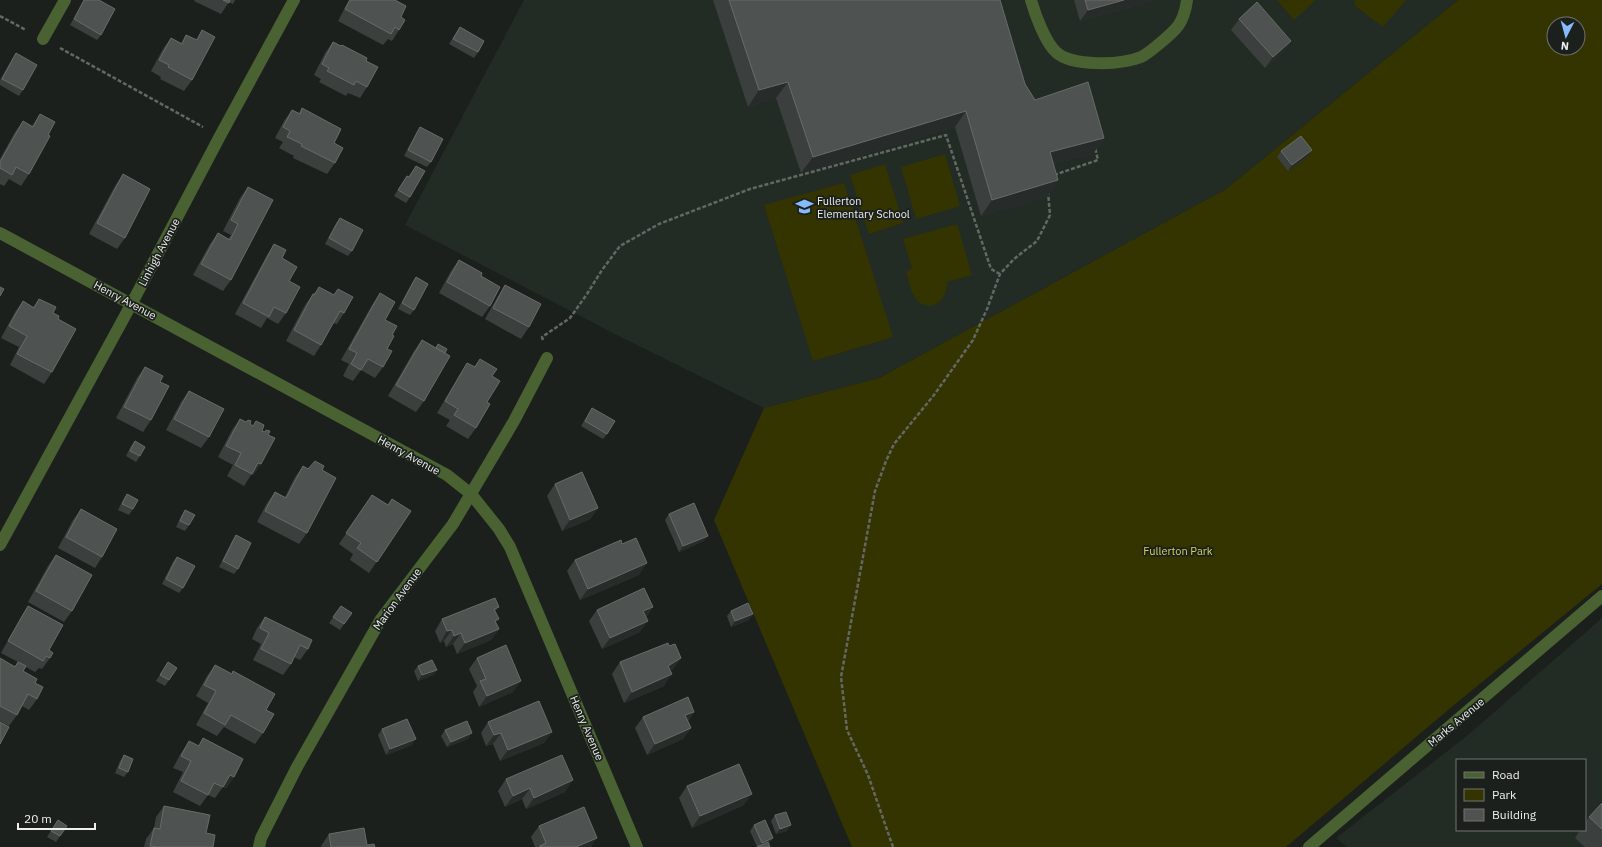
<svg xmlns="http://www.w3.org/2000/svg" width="1602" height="847" viewBox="0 0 1602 847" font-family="'IBM Plex Sans',sans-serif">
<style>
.built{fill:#222b24;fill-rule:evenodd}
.green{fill:#343400;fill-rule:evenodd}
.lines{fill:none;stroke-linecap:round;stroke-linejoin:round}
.path{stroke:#646865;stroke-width:2.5;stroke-dasharray:4 2;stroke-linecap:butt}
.minor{stroke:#4a6231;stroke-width:12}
.wall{fill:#3b403e}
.shaded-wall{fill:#272b29}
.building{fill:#4e5351;stroke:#676c69}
.labels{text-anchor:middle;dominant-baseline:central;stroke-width:3.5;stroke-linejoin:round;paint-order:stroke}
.poi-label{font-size:11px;fill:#edf0ed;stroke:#1c201d;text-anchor:start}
.street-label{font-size:11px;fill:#edf0ed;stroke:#1c201d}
.park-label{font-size:11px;fill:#d3d55a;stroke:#1c201d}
</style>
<rect width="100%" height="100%" fill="#1c201d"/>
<g class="built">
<polygon points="524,0 1458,0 1226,189 879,378 764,408 615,334 405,225"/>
<path d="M1602 618V847H1347L1336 838 1468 735ZM1457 760H1585V830H1457Z"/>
</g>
<g class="green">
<polygon points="1277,0 1316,0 1294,20"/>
<polygon points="1354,0 1406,0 1383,27 1355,6"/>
<path d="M1458 0H1602V584L1454 705 1286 847H852L714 520 764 408 879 378 1226 189ZM1554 24H1578V48H1554Z"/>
<polygon points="945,154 960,206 916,219 901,167"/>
<polygon points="885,164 903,223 869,234 850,175"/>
<polygon points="844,183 893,337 813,361 764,205"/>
<path d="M957 224 972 275 947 282C948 300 930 315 916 299 910 292 909 280 906 272L912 268 903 239Z"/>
</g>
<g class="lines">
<g class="path">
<polyline points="0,16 26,30"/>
<polyline points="60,48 203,127"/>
<polyline points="1054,175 1098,160 1095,148"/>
<polyline points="543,340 542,337 570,318 587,294 602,270 620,246 659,224 750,189 946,135 991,269 1000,274"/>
<polyline points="893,847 868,775 847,730 841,677 875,491 886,461 894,444 934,395 973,340 987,309 1000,274 1014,259 1037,241 1050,215 1048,192"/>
</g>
<g class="minor">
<path d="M1031 0C1035 14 1045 42 1056 52 1072 67 1121 65 1141 57 1148 54 1173 33 1178 26 1183 19 1186 8 1187 0"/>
<polyline points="43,39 65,0"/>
<polyline points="0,233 447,475 471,494 499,529 510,547 637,847"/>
<polyline points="0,545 132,303 220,136 294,0"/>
<polyline points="259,847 261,838 297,767 381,619 453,524 514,421 547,358"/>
<polyline points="1309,847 1602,596"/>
</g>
</g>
<g class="wall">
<polygon points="84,0 99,0 101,35 97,40 70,25"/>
<polygon points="195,0 235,0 233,4 229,2 221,14 194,1"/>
<polygon points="349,0 395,0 401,17 399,30 392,41 388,39 383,45 338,21"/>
<polygon points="713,0 1000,0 1025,84 1035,100 1104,138 1093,154 1053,164 1058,180 1047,197 981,216 955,127 801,173 776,98 748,107"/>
<polygon points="1074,0 1154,0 1153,1 1080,21"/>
<polygon points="1239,19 1291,41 1283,52 1265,68 1231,30"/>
<polygon points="460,27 478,52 474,58 449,44 456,33"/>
<polygon points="202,30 192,80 184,91 160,79 161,77 151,71 163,49 171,38 181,43 186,35 196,40"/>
<polygon points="333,42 366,61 367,87 360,98 348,93 346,96 319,82 321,79 314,75 325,53"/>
<polygon points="16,53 23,90 19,96 0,85 0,80 12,59"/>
<polygon points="302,108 334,143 335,163 327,174 293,158 294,156 279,148 283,142 275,138 284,121 292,110 299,113"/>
<polygon points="40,114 48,135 29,174 21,186 9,179 4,186 0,184 0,159 15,132 23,121 32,126"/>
<polygon points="420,127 431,162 427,167 404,156 416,133"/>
<polygon points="1281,151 1308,156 1288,171 1277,157"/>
<polygon points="416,166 410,197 406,203 394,196 407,176 409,177"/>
<polygon points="123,174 125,238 117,249 89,234 115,186"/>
<polygon points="248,187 231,280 223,291 193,275 210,244 218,233 228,239 231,235 223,231 240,198"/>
<polygon points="340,218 352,251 348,256 325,244 336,223"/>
<polygon points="274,244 282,258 289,281 286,313 278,324 267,318 261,328 235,314 267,255"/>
<polygon points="459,260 481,276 490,306 482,317 439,293 451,271"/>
<polygon points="416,277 414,310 410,315 398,309 412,283"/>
<polygon points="505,285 529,327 521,339 485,319 498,296"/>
<polygon points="319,287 334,295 338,289 344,313 337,324 333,323 321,345 314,356 286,341 305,305 313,294 314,294"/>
<polygon points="380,293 385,320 392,335 387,349 383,367 375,378 361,370 353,381 343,376 349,364 341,360 372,305"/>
<polygon points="39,299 53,313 58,319 52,372 44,384 10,365 19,347 1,338 15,312 23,301 33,307"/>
<polygon points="422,340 436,348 438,344 424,401 416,412 388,396 414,351"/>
<polygon points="480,359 492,376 487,402 476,428 468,439 446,426 450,420 437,413 460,374 467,363 474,367"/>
<polygon points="145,367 160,382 151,420 143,432 116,418 137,378"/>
<polygon points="189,391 209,437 201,448 166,430 181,402"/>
<polygon points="592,408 607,434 603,439 581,426"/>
<polygon points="240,419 253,426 256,421 262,431 268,435 261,464 253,475 251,475 244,486 227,476 233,465 218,457 232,430"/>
<polygon points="135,441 140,456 136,462 126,456 131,446"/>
<polygon points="303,466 308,469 322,470 307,533 299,544 257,522 267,503 275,492 285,497 295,477"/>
<polygon points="555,484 598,508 590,519 562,531 547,496"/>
<polygon points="127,494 133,509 129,515 118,510 123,500"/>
<polygon points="372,495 388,505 411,511 369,573 350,560 353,554 339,544"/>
<polygon points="81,509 102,557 95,568 58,548 73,520"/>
<polygon points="185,510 189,525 185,531 176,527 181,516"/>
<polygon points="669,514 704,541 679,552 665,520"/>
<polygon points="236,535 238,569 234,574 219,567 232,541"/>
<polygon points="56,555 72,611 64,622 28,602 48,566"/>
<polygon points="177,557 183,588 179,593 162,584 173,562"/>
<polygon points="575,560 639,575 580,600 567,571"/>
<polygon points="28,606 49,650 50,658 42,669 39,668 35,672 26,667 23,671 35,683 37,699 29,710 22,706 17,715 9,726 0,721 0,659 15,666 18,662 1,653 21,617"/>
<polygon points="341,606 352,613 340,630 329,623"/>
<polygon points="499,607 495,611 496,623 499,629 491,640 457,654 453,644 446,647 444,641 440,643 435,631 442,619"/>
<polygon points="653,607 646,617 640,632 602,649 589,621 597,610"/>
<polygon points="731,611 749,620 731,627 727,616"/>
<polygon points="265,617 308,649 300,660 294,657 291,664 283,675 253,660 261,644 252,639 257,628"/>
<polygon points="669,646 681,658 673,669 670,671 664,686 624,703 612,674 620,662"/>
<polygon points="477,658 513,692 479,707 473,692 477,686 469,669"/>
<polygon points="168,662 169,680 165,686 156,681"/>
<polygon points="215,665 231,674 233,671 266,710 263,733 255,744 224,727 217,736 196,725 208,703 196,696 207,676"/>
<polygon points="418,666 437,670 433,675 418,681 414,671"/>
<polygon points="694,712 688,721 691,728 683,739 647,755 635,728 643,717"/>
<polygon points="488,722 552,732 544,743 500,761 493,744 486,746 481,733"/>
<polygon points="382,729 412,745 386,755 378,735"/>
<polygon points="445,730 468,739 447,747 441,736"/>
<polygon points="203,738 234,777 226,788 223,787 215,798 208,795 200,806 173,792 183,772 173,768 181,753 189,741 198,746"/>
<polygon points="124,755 128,772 124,777 115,773 120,761"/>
<polygon points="506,779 565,792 526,809 522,799 505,807 498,791"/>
<polygon points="687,786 744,805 692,828 679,798"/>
<polygon points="1602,803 1602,847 1585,847 1575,838 1580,830 1585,830 1585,823 1589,817"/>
<polygon points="164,806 206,833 213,847 144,847 146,839 154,828 156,817"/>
<polygon points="775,815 787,831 776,834 771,821"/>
<polygon points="58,820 60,836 56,842 47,837"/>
<polygon points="754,825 773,838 769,844 757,847 750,831"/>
<polygon points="539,826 591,847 535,847 531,837"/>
<polygon points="329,834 367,845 375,847 321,847 321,846"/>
</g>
<g class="shaded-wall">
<polygon points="1124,0 1154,0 1153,1 1080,21 1088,10"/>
<polygon points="1291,41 1283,52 1265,68 1273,57"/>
<polygon points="788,82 776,98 748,107 759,90"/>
<polygon points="966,111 955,127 801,173 813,157"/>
<polygon points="1104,138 1093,154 1038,168 1050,152"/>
<polygon points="1312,150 1308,156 1288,171 1292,165"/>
<polygon points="1058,180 1047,197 981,216 992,200"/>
<polygon points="258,463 261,464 253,475 251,475"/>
<polygon points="598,508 590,519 562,531 570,520"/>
<polygon points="708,536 704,541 679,552 683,546"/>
<polygon points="647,563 639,575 580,600 588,589"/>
<polygon points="653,607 645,618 643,611"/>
<polygon points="753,614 749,620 731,627 735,621"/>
<polygon points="648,621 640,632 602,649 610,638"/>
<polygon points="499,629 491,640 457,654 465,643"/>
<polygon points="452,630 444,641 440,643 447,631"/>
<polygon points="461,633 453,644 446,647 454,636"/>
<polygon points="681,658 673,669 660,677 668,666"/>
<polygon points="437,670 433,675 418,681 422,675"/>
<polygon points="672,674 664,686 624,703 632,692"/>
<polygon points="521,681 513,692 479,707 487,696"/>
<polygon points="694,712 686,723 685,715"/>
<polygon points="691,728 683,739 647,755 655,744"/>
<polygon points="552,732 544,743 500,761 508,750"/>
<polygon points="472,733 468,739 447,747 451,742"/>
<polygon points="501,733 493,744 486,746 494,735"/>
<polygon points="416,739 412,745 386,755 390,749"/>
<polygon points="230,775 234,777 226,788 222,786"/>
<polygon points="573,780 565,792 526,809 534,798"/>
<polygon points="530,788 522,799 505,807 513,796"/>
<polygon points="752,794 744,805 692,828 700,816"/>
<polygon points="791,825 787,831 776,834 780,829"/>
<polygon points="597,838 591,847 576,847"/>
<polygon points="773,838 769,844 761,847 759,847 762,843"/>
</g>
<g class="building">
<polygon points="84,0 99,0 115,9 101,35 74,19"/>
<polygon points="223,0 230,0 229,3"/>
<polygon points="350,0 395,0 406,6 401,17 405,20 399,30 395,27 391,34 345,9"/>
<polygon points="729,0 1000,0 1025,84 1035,100 1088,82 1104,138 1050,152 1058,180 992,200 966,111 813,157 788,82 759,90"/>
<polygon points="1085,0 1124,0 1088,10"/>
<polygon points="1257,2 1291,41 1273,57 1239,19"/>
<polygon points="460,27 484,41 478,52 453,39"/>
<polygon points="202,30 215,37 192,80 168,67 169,65 159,60 171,38 182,44 186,35 197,40"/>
<polygon points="333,42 341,46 342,45 367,58 366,61 378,67 367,87 356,81 354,85 327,71 329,68 322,64"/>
<polygon points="16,53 37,65 23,90 2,79"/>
<polygon points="302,108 341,129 334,143 343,148 335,163 301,146 302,144 287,137 290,131 283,127 292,110 300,114"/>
<polygon points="40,114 55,122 48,135 50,136 29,174 16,167 12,175 0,168 0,162 23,121 33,127"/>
<polygon points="420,127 443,139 431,162 408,150"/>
<polygon points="1301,136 1312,150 1292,165 1281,151"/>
<polygon points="416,166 425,171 410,197 398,190 407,176 409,177"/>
<polygon points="123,174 150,189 125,238 97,223"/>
<polygon points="248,187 273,200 231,280 201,264 218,233 230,240 238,224 231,220"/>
<polygon points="340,218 363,230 352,251 329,238"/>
<polygon points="274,244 286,250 282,258 297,267 289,281 300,287 286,313 274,307 269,317 243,303"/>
<polygon points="459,260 482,273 481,276 500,287 490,306 447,282"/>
<polygon points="416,277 428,284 414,310 402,303"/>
<polygon points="505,285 541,304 529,327 493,308"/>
<polygon points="0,287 4,289 0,296"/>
<polygon points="319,287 334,295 338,289 353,297 344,313 340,311 321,345 294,330 313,294 315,294"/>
<polygon points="380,293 395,302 385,320 397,326 392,335 394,336 387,349 392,351 383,367 368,359 361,370 351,364 357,353 349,349"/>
<polygon points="39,299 56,307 53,313 59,316 58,319 76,329 52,372 17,354 27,336 9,326 23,301 34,308"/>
<polygon points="422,340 450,356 424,401 396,385"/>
<polygon points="438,344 447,349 445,353 436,348"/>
<polygon points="480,359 497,369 492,376 500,381 487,402 490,404 476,428 454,415 458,409 445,401 467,363 475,367"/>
<polygon points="145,367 163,376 160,382 169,386 151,420 124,407"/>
<polygon points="189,391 224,409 209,437 174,419"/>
<polygon points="592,408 615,421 607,434 585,421"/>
<polygon points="240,419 246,422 248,420 251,421 250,424 253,426 256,421 264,425 262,431 265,432 266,430 270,431 268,435 275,438 261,464 258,463 252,474 235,465 241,453 226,446"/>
<polygon points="135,441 145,447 140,456 130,451"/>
<polygon points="315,461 324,466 322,470 336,478 307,533 265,511 275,492 286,498 303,466 308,469"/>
<polygon points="582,472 598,508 570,520 555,484"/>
<polygon points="127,494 138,500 133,509 122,504"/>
<polygon points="372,495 388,505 392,499 411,511 377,562 357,548 361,543 346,533"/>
<polygon points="694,503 708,536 683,546 669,514"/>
<polygon points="81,509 117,529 102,557 66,537"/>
<polygon points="185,510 195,515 189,525 180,521"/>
<polygon points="236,535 251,543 238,569 223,561"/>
<polygon points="636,538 647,563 588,589 575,560 621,540 622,544"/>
<polygon points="56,555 92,575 72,611 36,591"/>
<polygon points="177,557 195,566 183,588 166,579"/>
<polygon points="644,588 653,607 643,611 648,621 610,638 597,610"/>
<polygon points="495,598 499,607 494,609 499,619 495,621 499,629 465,643 461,633 454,636 452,630 447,631 442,619"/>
<polygon points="748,603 753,614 735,621 731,611"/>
<polygon points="28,606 63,625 49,650 53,653 50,658 46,656 43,661 8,641"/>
<polygon points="341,606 352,613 344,624 333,617"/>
<polygon points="265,617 312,640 308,649 300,645 291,664 261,649 269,633 260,628"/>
<polygon points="668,643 669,646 675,644 681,658 668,666 672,674 632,692 620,662"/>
<polygon points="506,645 521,681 487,696 480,681 486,679 477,658"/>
<polygon points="0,658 15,667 18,662 26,666 23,671 37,679 35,683 43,687 37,699 28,694 17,715 0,706"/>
<polygon points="432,660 437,670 422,675 418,666"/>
<polygon points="168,662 177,668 169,680 160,675"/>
<polygon points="215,665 232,674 233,671 275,694 266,710 274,714 263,733 231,715 225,725 204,713 216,691 204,685"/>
<polygon points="688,697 694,712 685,715 691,728 655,744 643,717"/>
<polygon points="539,701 552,732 508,750 501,733 494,735 488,722"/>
<polygon points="407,719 416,739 390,749 382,729"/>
<polygon points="467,721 472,733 451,742 445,730"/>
<polygon points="0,722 9,727 0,744"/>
<polygon points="203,738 243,759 234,777 230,775 223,787 214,783 208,795 181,781 191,761 181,756 189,741 199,746"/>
<polygon points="124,755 133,759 128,772 119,768"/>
<polygon points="562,755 573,780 534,798 530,788 513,796 506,779"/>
<polygon points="739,764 752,794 700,816 687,786"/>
<polygon points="1602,803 1602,829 1589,817"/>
<polygon points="164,806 210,815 206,833 215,835 213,847 158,847 150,846 154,828 160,829"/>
<polygon points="584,807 597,838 576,847 540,847 540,846 546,843 539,826"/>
<polygon points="786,812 791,825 780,829 775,815"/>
<polygon points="58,820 67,826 60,836 51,831"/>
<polygon points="765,820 773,838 762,843 754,825"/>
<polygon points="364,828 367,845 374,844 375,847 331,847 329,834"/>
<polygon points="768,842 770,847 757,847"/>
</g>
<defs>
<symbol id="school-bare" viewBox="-9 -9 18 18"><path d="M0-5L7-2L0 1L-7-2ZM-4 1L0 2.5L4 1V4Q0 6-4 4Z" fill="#85bbfb" stroke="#1c201d" stroke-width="2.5" paint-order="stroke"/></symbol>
</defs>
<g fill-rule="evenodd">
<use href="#school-bare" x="792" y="194" width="25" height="25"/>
</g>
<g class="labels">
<g class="poi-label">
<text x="817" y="201">Fullerton<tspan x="817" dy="13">Elementary School</tspan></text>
</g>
<g class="street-label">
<text transform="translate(159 252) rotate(-62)">Linhigh Avenue</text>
<text transform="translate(125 300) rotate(28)">Henry Avenue</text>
<text transform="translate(409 455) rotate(29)">Henry Avenue</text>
<text transform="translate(397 599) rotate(-54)">Marion Avenue</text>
<text transform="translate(1456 722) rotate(-40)">Marks Avenue</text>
<text transform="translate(587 728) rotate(67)">Henry Avenue</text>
</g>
<g class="park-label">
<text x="1178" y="551">Fullerton Park</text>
</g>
</g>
<rect x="1456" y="759" width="130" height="72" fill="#1c201d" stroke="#707370"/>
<rect x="1464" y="772" width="20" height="6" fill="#4a6231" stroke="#707370"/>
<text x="1492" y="779" font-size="12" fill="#edf0ed">Road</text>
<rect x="1464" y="789" width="20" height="12" fill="#343400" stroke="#707370"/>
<text x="1492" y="799" font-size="12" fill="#edf0ed">Park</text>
<rect x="1464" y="809" width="20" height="12" fill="#4e5351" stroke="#707370"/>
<text x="1492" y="819" font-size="12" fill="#edf0ed">Building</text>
<g transform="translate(1566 36) rotate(186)"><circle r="19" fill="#1c201d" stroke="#707370"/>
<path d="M0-3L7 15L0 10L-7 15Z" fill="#85bbfb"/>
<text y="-6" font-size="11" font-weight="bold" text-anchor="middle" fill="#edf0ed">N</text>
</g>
<path d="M18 823v6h77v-6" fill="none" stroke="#edf0ed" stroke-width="2"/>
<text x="24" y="823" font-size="12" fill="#edf0ed" stroke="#1c201d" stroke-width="3" paint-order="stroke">20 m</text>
</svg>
